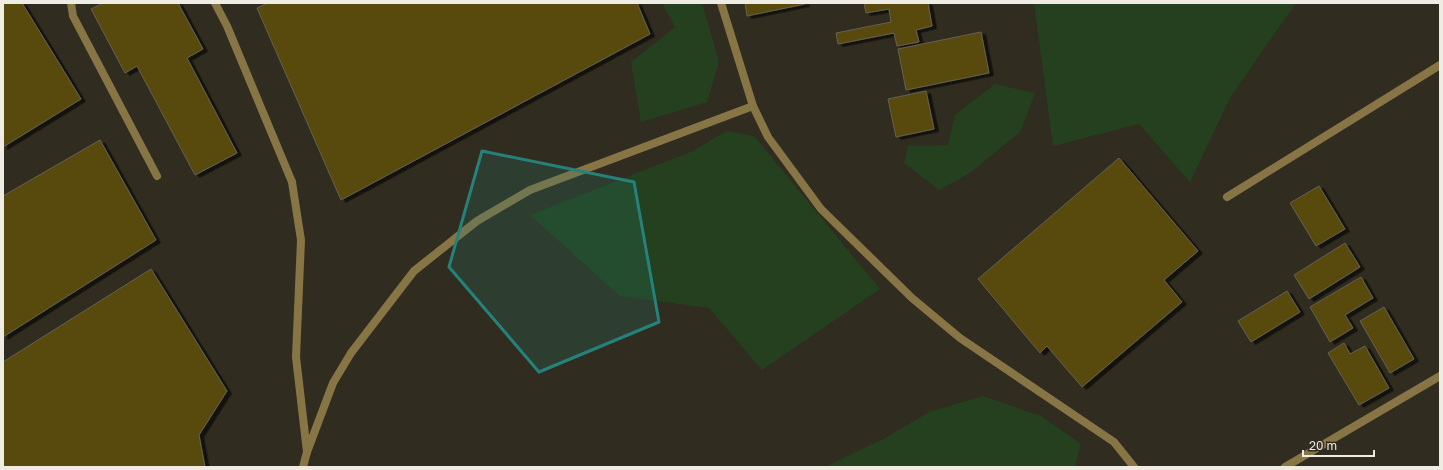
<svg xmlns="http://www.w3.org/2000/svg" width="1443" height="470" viewBox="0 0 1443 470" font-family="'Golos Text',sans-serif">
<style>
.green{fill:#25401e}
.building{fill:#59480c;stroke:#656153;filter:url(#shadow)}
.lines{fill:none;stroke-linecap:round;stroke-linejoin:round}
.service{stroke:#887545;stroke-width:8}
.minor{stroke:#887545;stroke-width:8}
.tertiary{stroke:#887545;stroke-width:8}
.marked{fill:#25827a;fill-opacity:0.2;stroke:#25827a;stroke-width:3;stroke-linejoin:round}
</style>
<defs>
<filter id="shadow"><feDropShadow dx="4.5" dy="2.5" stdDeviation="0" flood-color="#0009"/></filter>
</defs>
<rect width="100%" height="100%" fill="#302c1f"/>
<g class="green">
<polygon points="662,3 702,3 719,61 707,102 641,122 631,62 675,27"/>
<polygon points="1034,3 1296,3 1231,96 1190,182 1139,124 1053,146"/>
<polygon points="995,84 1035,93 1020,132 970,173 939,190 904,163 908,146 948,145 955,115"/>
<polygon points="726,131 754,136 880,289 762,370 709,308 620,296 530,215 693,151"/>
<polygon points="983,396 1041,416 1081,444 1075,467 825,467 885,438 929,412"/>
</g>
<g class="building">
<polygon points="3,3 22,3 81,99 3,147"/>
<polygon points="103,3 178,3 203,49 187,58 237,153 195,175 137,66 125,73 91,9"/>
<polygon points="268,3 637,3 650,34 341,200 257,8"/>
<polygon points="745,3 805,3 805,4 747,16"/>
<polygon points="864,3 928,3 932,26 916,30 919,42 897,46 894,33 838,44 836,33 891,22 889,9 866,13"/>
<polygon points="981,32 989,73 906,90 898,49"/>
<polygon points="926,91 934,129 896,137 888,99"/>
<polygon points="100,140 156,240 3,337 3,196"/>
<polygon points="1119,158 1198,251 1164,280 1182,302 1082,387 1047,346 1040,353 978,279"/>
<polygon points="1319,186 1345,229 1316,246 1290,203"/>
<polygon points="1345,243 1360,267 1309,299 1294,275"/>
<polygon points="151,269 227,391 199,435 205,467 3,467 3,362"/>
<polygon points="1361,277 1373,298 1345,315 1353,328 1330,342 1310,307"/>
<polygon points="1287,291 1300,312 1251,342 1238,321"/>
<polygon points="1384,307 1414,359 1390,373 1360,321"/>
<polygon points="1344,343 1350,354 1365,346 1389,388 1359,405 1328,353"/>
</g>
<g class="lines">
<g class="service">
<polyline points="71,3 73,16 157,176"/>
<polyline points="215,3 227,26 292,182"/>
</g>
<g class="minor">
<polyline points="292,182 301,240 296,357 307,452"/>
<polyline points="1227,197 1440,65"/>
<polyline points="1285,467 1440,376"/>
</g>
<g class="tertiary">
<polyline points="721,3 753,106 768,137 821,209 912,298 960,338 1114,442 1134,467"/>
<polyline points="303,467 307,452 333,383 351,353 414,271 477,221 530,190 753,106"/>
</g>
</g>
<path class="marked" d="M482 151 634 182 659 322 539 372 449 267Z"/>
<rect width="1443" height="470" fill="none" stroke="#efece4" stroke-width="8"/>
<path d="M1303 450v6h71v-6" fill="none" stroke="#efece4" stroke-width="2"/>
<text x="1309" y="450" font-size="12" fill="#efece4" stroke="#302c1f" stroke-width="3" paint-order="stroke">20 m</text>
</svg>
